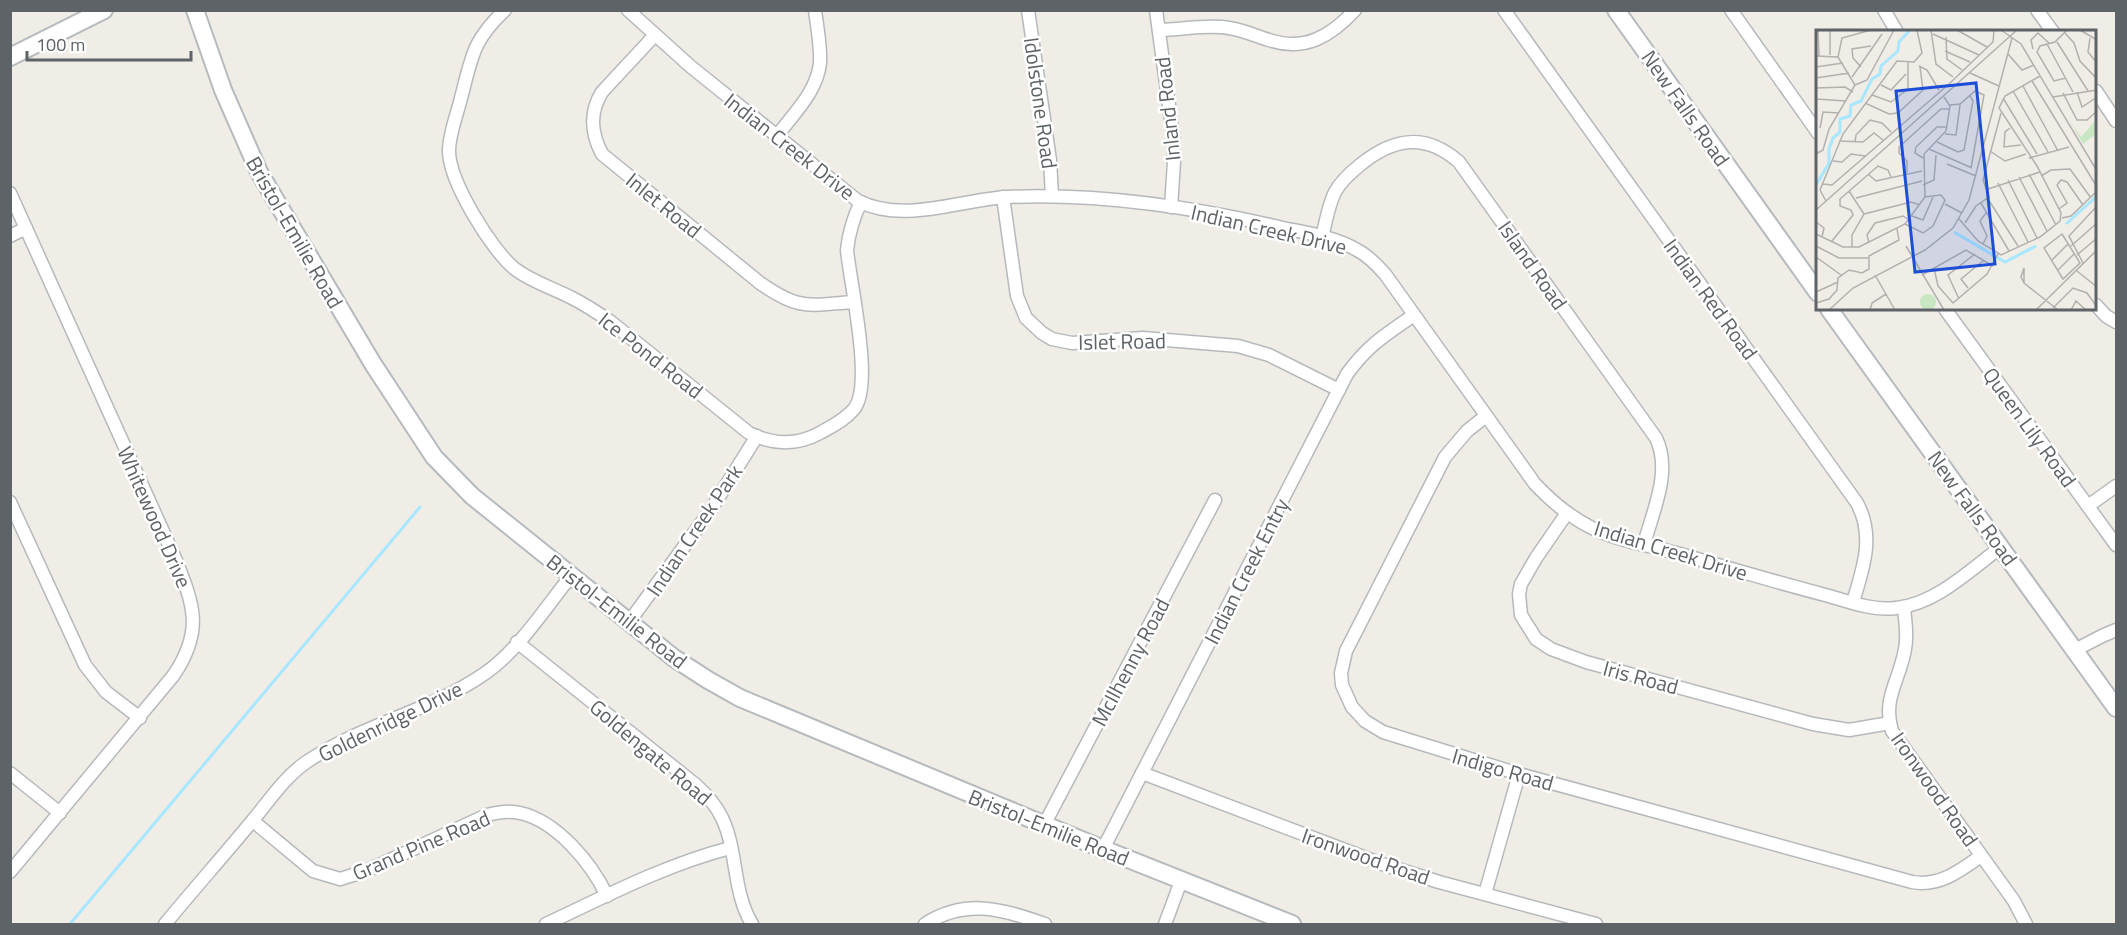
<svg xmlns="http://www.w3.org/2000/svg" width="2127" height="935" viewBox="0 0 2127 935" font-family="'Titillium Web',sans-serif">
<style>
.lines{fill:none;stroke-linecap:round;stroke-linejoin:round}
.stream{stroke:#a7e7ff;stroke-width:3}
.street-casing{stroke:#b6b9bc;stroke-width:15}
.secondary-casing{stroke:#b4babd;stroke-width:20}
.street{stroke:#fff;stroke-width:12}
.secondary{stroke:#fff;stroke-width:16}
.labels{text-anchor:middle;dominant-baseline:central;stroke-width:5;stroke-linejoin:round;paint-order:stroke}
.street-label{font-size:21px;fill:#5d6366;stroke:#fff}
.inset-river{fill:none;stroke:#a7e7ff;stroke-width:3}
.inset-road{fill:none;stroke:#b1b1af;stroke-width:1.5}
.view{fill:#1d4ed8;fill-opacity:0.15;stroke:#1d4ed8;stroke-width:3}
.inset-edge{fill:none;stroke:#5d6366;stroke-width:3}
</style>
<rect width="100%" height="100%" fill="#f0ece6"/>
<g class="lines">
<polyline class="stream" points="70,924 420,507"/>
<defs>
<g id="street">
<path d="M505 10C472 41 472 57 461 98 457 115 449 134 449 151 449 181 492 251 515 269 532 282 553 288 572 298 586 305 598 313 611 322L749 433C773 445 796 446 820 433 832 426 845 420 854 409 874 385 850 283 847 250 849 232 853 218 861 202"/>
<path d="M628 10 690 66 858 201C905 224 958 200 1007 197 1099 193 1193 207 1283 228 1307 233 1335 237 1357 250 1367 255 1377 265 1385 274L1535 484C1552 502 1570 517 1592 528 1619 541 1651 546 1680 554 1729 568 1779 583 1829 596 1850 602 1874 611 1896 608 1936 604 1970 570 2001 547"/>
<polyline points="1028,10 1050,160 1052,196"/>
<polyline points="1156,10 1173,135 1174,162 1171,207"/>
<path d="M1504 10 1857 503C1875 536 1863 569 1853 602"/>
<polyline points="1731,10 1818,133"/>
<polyline points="1884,10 1897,32"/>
<polyline points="2037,10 2053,32"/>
<path d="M1159 30C1182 30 1206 24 1229 28 1243 30 1256 36 1269 40 1305 52 1331 36 1355 10"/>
<path d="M654 36 602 92C589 113 591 133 602 154L760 283C800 311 808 305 854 302"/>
<polyline points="2096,91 2116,121"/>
<path d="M777 136C793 114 817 92 820 63 821 46 817 27 815 10"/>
<path d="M10 193 175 558C194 605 204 631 173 676L10 872"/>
<polyline points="1003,197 1017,296 1026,318 1042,333 1052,339 1072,343 1143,338 1238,346 1269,355 1339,390"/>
<polyline points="10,236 26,228"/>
<path d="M1322 237C1326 222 1328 206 1335 192 1341 181 1350 173 1360 165 1393 138 1425 132 1459 162L1656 438C1672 471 1653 511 1644 544"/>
<polyline points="2096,305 2106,316 2116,322"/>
<polyline points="1945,309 2116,545"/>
<path d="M1486 416 1467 431 1445 457 1346 651 1341 673 1342 685 1352 707 1365 721 1383 732 1519 774 1912 882C1939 887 1960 871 1981 856"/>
<polyline points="10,502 85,665 106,692 140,718"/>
<polyline points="2088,506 2116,486"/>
<polyline points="1567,513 1536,558 1521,584 1519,594 1521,615 1536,639 1551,649 1586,662 1813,724 1849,730 1890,723"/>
<path d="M1904 607C1905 621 1908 635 1905 649 1900 680 1882 698 1892 731L2014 901 2026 924"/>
<polyline points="629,622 710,511 757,436"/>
<path d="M517 642 696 785C706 794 716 805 722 818 738 851 732 891 752 924"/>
<polyline points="2075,650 2102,636 2116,630"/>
<polyline points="10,773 60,813"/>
<polyline points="1142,773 1382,864 1439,882 1596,924"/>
<path d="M253 821 313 871 340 879 366 871 487 815C498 812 509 810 520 813 557 821 592 864 607 896"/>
<polyline points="1044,825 1215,500"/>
<path d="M1103 849 1347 374C1368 345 1385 335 1414 315"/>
<polyline points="1485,894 1519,774"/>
<path d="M165 924C194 889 224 855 253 820 269 801 284 778 305 763 360 725 429 712 484 674 518 651 545 608 571 576"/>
<path d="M546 924C606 896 665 865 730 848"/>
<path d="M925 924C966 898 1002 909 1045 924"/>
<polyline points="1165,924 1181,881"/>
</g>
<g id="secondary">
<polyline points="195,10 223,90 259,172 373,364 434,457 472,496 674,658 708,680 740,698 1103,849 1292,924"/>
<polyline points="1616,10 1818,293"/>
<polyline points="10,57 104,10"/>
<polyline points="1829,309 2116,708"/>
</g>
</defs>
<use href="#street" class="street-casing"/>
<use href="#secondary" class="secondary-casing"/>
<use href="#street" class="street"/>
<use href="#secondary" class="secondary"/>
</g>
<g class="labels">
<g class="street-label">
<text transform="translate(1041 103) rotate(82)">Idolstone Road</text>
<text transform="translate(1686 108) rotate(55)">New Falls Road</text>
<text transform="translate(1167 109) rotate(-96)">Inland Road</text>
<text transform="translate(790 146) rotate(38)">Indian Creek Drive</text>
<text transform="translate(664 205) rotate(39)">Inlet Road</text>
<text transform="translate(1269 229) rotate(13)">Indian Creek Drive</text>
<text transform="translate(295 232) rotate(60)">Bristol-Emilie Road</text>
<text transform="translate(1533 265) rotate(55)">Island Road</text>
<text transform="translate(1711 299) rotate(54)">Indian Red Road</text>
<text transform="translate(1122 341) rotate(-1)">Islet Road</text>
<text transform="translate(651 355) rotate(38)">Ice Pond Road</text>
<text transform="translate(2030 427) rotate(54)">Queen Lily Road</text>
<text transform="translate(1973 508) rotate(54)">New Falls Road</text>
<text transform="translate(155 517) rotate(66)">Whitewood Drive</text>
<text transform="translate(694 530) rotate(-56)">Indian Creek Park</text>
<text transform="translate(1671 550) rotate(17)">Indian Creek Drive</text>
<text transform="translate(1246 571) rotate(-63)">Indian Creek Entry</text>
<text transform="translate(617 611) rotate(38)">Bristol-Emilie Road</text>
<text transform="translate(1130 662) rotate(-62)">McIlhenny Road</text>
<text transform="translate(1641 677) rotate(15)">Iris Road</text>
<text transform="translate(390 721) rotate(-26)">Goldenridge Drive</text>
<text transform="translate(651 752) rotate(40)">Goldengate Road</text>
<text transform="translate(1503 769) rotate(16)">Indigo Road</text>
<text transform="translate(1935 789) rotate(55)">Ironwood Road</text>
<text transform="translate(1049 827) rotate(22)">Bristol-Emilie Road</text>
<text transform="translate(421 845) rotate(-23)">Grand Pine Road</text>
<text transform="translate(1366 856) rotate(19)">Ironwood Road</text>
</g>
</g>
<g transform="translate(1816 30)">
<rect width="280" height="280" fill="#f0ece6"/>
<path d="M280 90V104L267 114 255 93 265 107ZM104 272a8 8 0 1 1 16 0a8 8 0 1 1-16 0Z" fill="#c8e7c2"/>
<path class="inset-river" d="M0 155 13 133V119L17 108 24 102V89L34 86 35 75 45 71 56 49 64 44 65 36 82 21 83 12 94 0M250 194 281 166M138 202 189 232 220 216"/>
<path class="inset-road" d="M2 0 3 26M14 0V25M115 0 120 34 137 47M141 0 171 17M185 0 205 14 281 141M264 0 281 10M249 3 258 13 264 31 281 49M117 4 163 25M130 7 131 29 146 40M274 8 272 22 281 33M241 12 272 61M231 14 257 62M217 19 215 10 222 3 234 14M129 21 154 32M192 24 206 40 218 35M0 26 22 27 39 55 13 99 7 120 0 124M22 27 26 8 55 0M103 36 111 40 123 60M0 37 27 33M45 37 37 28 36 19 55 16M154 43 183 56M36 47 66 4M0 48 33 43M250 48 238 51 221 22 224 16 239 12 251 0M216 51 281 157M133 54 177 12 178 0M39 55 51 50 78 0M65 55 75 60 90 44M207 56 242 121M0 58 29 57 37 62M197 61 232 122M261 62 266 77 281 67M247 63 261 90H271L281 81M56 65 75 72 92 59V32M237 67 281 60M187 68 221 124M0 69 30 71M49 73 73 84 82 83 107 60 104 37M134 75 144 74 159 61 168 65 155 138M4 98 7 82 23 83M194 98 189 102 188 117 205 115M129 104 140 105 144 75M23 111 47 112 58 103 67 110M39 112 40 105 54 90 66 93 75 102M121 112 142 122 148 120 157 71 154 66M113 119 156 138M174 121 189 131 210 124M107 128 99 123 100 117 121 97H131M213 128 253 117M17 131 26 132 35 124 49 126M131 134 160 146M91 143V131L83 123V117L125 79H134M52 144 60 151 106 141M213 144 240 195M225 146 235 140 254 139 275 168M203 147 231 201M192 150 221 208M182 153 212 212M7 154 16 155 133 54M107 155 118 150 120 125M172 159 224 142M33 161 48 184 36 205V217M40 168 106 151M172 169 202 216M10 171 4 160 27 104 81 31 98 32 106 23 101 0M165 173 193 221M129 174 146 183M243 179 251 173 241 155 245 150 251 152 267 175M0 180 201 0M48 184 95 172 104 175M96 186 107 190 117 167M246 188 255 186 281 161M143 189 162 211 185 225 224 207 244 191 245 183 221 136 183 78 189 66 224 46M0 192 8 198 6 207M149 193 160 176 173 167 167 150 185 83M89 194 107 203 117 196 129 170 125 165 108 167M0 204 27 217H43L89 194 109 167 108 124 130 101 134 76 128 67M246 204 264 233 247 249 228 218ZM16 211 37 185 35 180 24 176V169L62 136 72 140 75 147M53 213 51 205 59 193 87 186 93 190M167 214 171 206 164 191 170 183M0 216 23 228H52M90 216 128 280M255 216 281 193M261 225 281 208M0 227 25 245M235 231 252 214M267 233 253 206 281 176M118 238 122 256 137 273 171 244 182 224M242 240 258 224M261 241 281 257M59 245 79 280M106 245 150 220 177 236M208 253 205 247 208 238V253L242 280M152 258 145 249 168 230M0 262 22 252M143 269 132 245 159 224M0 273 13 269 21 260 22 248 33 240 46 243 53 239V226L83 210 81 199M237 278 257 258 271 263 281 277M13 280 37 258 109 220 137 198 153 170 196 8M54 280 56 273 70 264M220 280 281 220M255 280 260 271 270 280"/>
<path class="view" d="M160 53 179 234 99 242 80 61Z"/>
<rect width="280" height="280" class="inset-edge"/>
</g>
<rect width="2127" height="935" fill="none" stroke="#5d6366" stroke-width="24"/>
<path d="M27 51v9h164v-9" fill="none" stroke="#5d6366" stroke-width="3"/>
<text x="36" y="51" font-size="18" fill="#5d6366" stroke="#ffffff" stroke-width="4.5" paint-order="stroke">100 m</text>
</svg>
